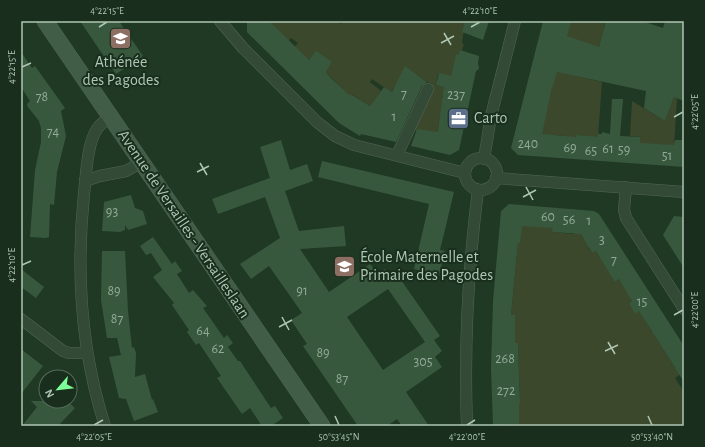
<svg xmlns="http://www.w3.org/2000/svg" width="705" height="447" viewBox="0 0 705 447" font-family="'Alegreya Sans',sans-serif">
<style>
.green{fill:#3b482c}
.building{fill:#38583e;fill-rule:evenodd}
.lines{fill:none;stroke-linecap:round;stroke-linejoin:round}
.street-casing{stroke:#516756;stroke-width:12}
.secondary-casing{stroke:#516756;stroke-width:17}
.street{stroke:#334a37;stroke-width:11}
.secondary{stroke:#415d47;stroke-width:16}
.ticks{fill:none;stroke:#aec6b3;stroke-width:1.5}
.labels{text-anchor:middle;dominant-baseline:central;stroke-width:4;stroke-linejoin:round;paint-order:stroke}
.number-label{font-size:14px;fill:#90aa96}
.poi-label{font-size:16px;fill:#aec6b3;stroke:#192e1d;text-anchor:start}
.street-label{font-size:16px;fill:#aec6b3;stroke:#192e1d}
.neatline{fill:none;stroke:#aec6b3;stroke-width:1.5}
.ticks-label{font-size:10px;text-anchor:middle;fill:#aec6b3}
</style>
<rect width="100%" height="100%" fill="#1f3924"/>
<g class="green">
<polygon points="268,21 337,21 341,24 343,21 465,21 462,43 464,44 462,50 460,50 458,55 456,54 451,77 438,74 436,85 447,88 442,97 444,98 436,140 424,132 414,130 432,84 429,83 416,74 396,85 391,92 372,79 370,82 381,91 368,109 370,106 353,95 350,97 326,72 332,62 328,60 311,58 309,60 292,49 298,43 291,38 288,41"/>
<polygon points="572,21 606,21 599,47 568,74 602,82 598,138 576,135 576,138 565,138 565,136 555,135 554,137 531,132 544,124 548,86 553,87 562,50"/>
<polygon points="674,97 677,98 674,147 662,146 662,144 657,144 656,147 640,144 640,137 630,136 632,101 665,121"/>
<polygon points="520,223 553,228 553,232 573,234 579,231 584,239 592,245 588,248 592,253 596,251 598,255 600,254 615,282 619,279 634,300 629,303 635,313 642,309 646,322 652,332 655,331 656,338 675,368 684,372 675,378 684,392 684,426 509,426 520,400 518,343 510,343 515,339 515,315 511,315"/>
</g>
<g class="building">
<polygon points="80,21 119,21 143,56 116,74"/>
<polygon points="247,21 269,21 309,60 316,51 332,62 326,72 331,78 348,94 354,96 370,106 384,87 392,92 405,66 427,82 422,86 396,142 361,134 360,136 339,123 247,32"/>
<polygon points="465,21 489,21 483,40 462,32"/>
<polygon points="543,21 572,21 567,36 599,47 606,21 642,21 663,28 665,21 684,21 684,101 674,97 665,121 644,108 646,91 557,72 553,87 552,87 542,134 576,137 576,135 598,137 598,134 602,134 602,132 610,134 612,99 623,99 620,136 640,137 640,143 674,145 675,140 684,140 684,167 518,155 511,148"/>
<polygon points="460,50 479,56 478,63 479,69 476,71 459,150 450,155 411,146 417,129 437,132 438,131 444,87 436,85 439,73 451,76 456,54 458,55"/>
<polygon points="21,52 32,68 35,66 65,108 61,111 66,136 57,172 54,205 50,204 49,237 46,238 30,237 35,170 41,142 41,128 39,121 28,107 27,104 30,101 21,87"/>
<path d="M281 140 290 170 307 164 313 181 285 191 299 231 344 226 346 246 300 249 329 292 370 264 378 274 385 269 393 281 399 277 440 336 434 340 442 351 435 357 442 367 406 392 429 426H402L397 419 387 426H358L303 346 307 344 291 320 302 313 269 266 251 279 240 264 280 238 265 197 218 214 212 199 270 178 260 147ZM388 289 425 342 383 370 347 317Z"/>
<polygon points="322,161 454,192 440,250 445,251 439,275 414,269 429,204 318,177"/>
<polygon points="131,195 135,208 143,211 147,224 128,230 125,225 125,230 120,232 102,231 104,202"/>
<polygon points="509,204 594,211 599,214 684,346 684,382 639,311 635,314 629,303 632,301 619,279 615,282 596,251 592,253 581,234 552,232 553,228 522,226 520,243 518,243 511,315 515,315 515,343 518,343 520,403 519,403 519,424 493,426 491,368 493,301 501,211"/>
<polygon points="674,216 684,217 684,268 663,235"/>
<polygon points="153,237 172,264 175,261 182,271 177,274 189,293 193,290 207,306 203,308 224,338 227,335 233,343 228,347 238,361 240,361 271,408 275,406 283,418 271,426 262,426 250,408 242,414 217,378 221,376 199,343 196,345 187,332 189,330 172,305 174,303 153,277 162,270 151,253 146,255 140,246"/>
<polygon points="102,251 125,251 128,311 132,348 134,347 136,353 135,377 145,374 152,400 153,399 158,412 134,421 126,399 119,398 109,357 121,355 117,338 107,338 101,300"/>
<polygon points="21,269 44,287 36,298 21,287"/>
<polygon points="21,349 43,366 21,394"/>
<polygon points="31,401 67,401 75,408 58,426 22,426 37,407"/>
</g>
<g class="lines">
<defs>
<g id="street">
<polyline points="220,21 243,48 317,122 335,136 354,145 465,173"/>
<polyline points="397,155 428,89"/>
<circle cx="481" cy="174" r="16"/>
<polyline points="484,159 491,116 515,21"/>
<polyline points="496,178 684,192"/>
<polyline points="85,181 100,176 126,171 142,162"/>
<polyline points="626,187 624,210 626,218 684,309"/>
<polyline points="21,319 63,351 69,353 87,353"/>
<path d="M105 426C81 351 76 272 84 194 86 177 87 143 97 129 100 124 106 120 111 117"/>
<path d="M467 426C464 347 468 269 478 190"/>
</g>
<polyline id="secondary" points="45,21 322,426"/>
</defs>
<use href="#street" class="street-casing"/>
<use href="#secondary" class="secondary-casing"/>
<use href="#street" class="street"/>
<use href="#secondary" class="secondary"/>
</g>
<path class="ticks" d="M99 27 107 22M471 27 480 22M444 33 451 45M441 43 454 36M22 67 31 63M674 117 683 112M200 163 207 175M197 172 209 166M526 187 533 200M523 197 536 190M22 265 31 261M674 315 683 310M282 317 289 330M279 327 292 320M608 342 615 354M605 351 618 345M335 416 339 425M648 416 652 425M94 425 103 420M467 425 475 420"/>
<defs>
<symbol id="school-square" viewBox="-11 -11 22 22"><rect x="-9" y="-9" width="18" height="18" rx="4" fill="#8d6e63" stroke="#192e1d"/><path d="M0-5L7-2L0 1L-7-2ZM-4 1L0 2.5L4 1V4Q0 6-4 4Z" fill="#fff"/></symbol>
<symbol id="office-square" viewBox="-11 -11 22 22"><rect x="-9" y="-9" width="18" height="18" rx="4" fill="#5c6f8a" stroke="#192e1d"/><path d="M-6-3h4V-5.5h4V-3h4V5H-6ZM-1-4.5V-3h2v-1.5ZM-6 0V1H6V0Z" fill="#fff"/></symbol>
</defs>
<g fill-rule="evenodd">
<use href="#school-square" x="108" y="26" width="25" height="25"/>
<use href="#office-square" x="446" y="106" width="25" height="25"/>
<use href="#school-square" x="332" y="254" width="25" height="25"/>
</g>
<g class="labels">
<g class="number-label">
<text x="404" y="94">7</text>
<text x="456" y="95">237</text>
<text x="42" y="97">78</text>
<text x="394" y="117">1</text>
<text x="53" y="132">74</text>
<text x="528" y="144">240</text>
<text x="570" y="148">69</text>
<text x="608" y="149">61</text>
<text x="624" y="150">59</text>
<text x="591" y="151">65</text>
<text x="667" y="156">51</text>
<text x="112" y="212">93</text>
<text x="548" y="217">60</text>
<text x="569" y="220">56</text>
<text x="589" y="221">1</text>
<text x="602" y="240">3</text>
<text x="614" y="260">7</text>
<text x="114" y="291">89</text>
<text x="302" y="291">91</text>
<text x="642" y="302">15</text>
<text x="117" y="319">87</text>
<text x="203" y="331">64</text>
<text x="218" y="349">62</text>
<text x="323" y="353">89</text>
<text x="505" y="359">268</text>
<text x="423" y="362">305</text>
<text x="342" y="379">87</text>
<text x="506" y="391">272</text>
</g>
<g class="poi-label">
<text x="121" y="62" text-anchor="middle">Athénée<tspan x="121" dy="18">des Pagodes</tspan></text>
<text x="474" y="118">Carto</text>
<text x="360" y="257">École Maternelle et<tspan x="360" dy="18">Primaire des Pagodes</tspan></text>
</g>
<g class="street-label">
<text transform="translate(184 224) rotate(56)">Avenue de Versailles - Versailleslaan</text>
</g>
</g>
<rect width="705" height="447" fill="none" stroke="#192e1d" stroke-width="44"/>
<g transform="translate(58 389) rotate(242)"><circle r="19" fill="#192e1d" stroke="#556b59"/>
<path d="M0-3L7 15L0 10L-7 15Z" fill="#7cfd97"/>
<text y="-6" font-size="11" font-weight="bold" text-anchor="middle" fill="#aec6b3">N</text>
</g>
<rect x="22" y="22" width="661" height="403" class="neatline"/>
<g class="ticks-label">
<text x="107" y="14">4°22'15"E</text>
<text x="480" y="14">4°22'10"E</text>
<text transform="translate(11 67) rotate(-90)" y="4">4°22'15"E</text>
<text transform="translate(694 112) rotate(-90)" y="4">4°22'05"E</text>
<text transform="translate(11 265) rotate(-90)" y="4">4°22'10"E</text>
<text transform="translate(694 310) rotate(-90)" y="4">4°22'00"E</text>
<text x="94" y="440">4°22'05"E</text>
<text x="339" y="440">50°53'45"N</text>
<text x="467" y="440">4°22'00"E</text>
<text x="652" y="440">50°53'40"N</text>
</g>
</svg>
